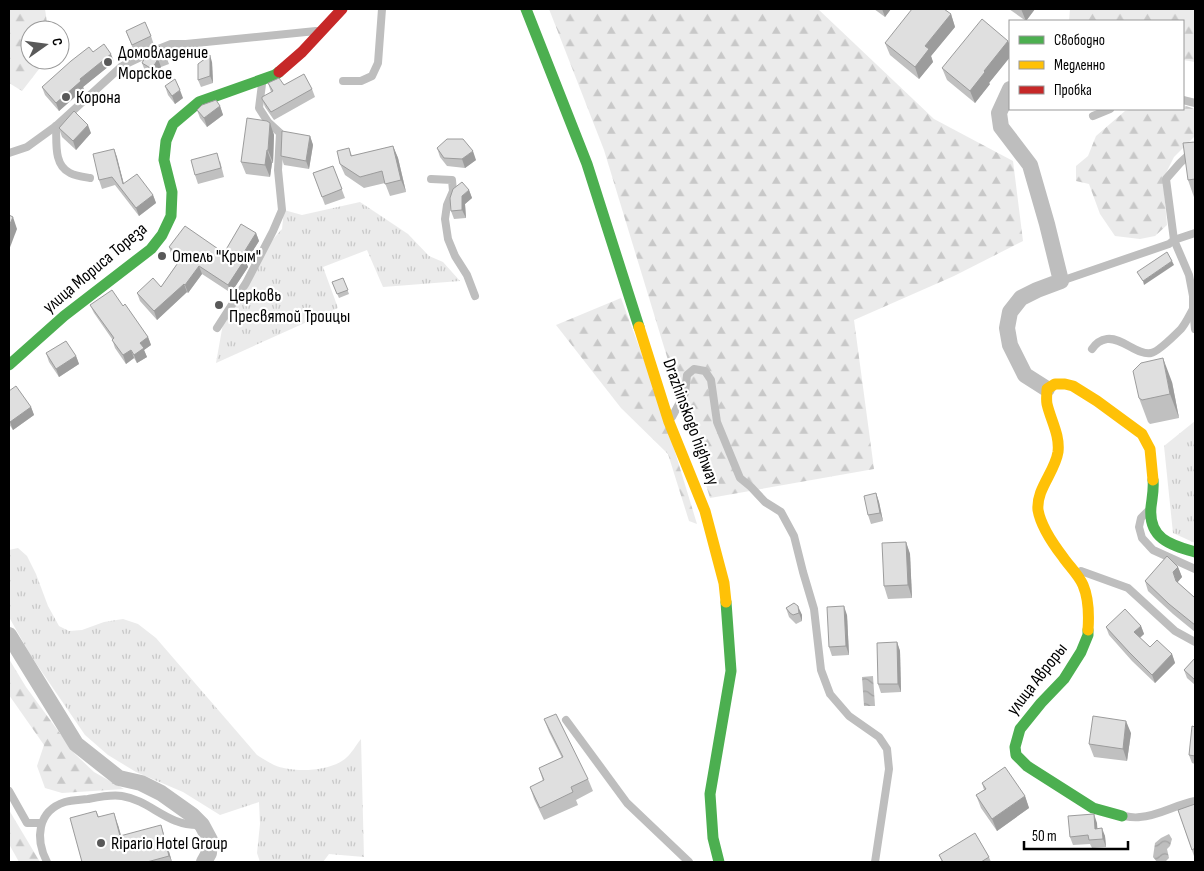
<svg xmlns="http://www.w3.org/2000/svg" width="1204" height="871" viewBox="0 0 1204 871" font-family="'Sofia Sans Condensed',sans-serif">
<style>
.grass{fill:url(#grass-tufts)}
.forest{fill:url(#forest-firs)}
.water{fill:url(#water-waves)}
.lines{fill:none;stroke-linecap:round;stroke-linejoin:round}
.lane{stroke:#bebebe;stroke-width:8}
.street{stroke:#bebebe;stroke-width:16}
.fast{stroke:#4caf50;stroke-width:11}
.slow{stroke:#ffc107;stroke-width:11}
.jam{stroke:#c62828;stroke-width:11}
.wall{fill:#c0c0c0}
.shaded-wall{fill:#9c9c9c}
.building{fill:#dfdfdf;stroke:#9c9c9c}
.poi-dot{fill:#595959;stroke:#fff;stroke-width:2}
.labels{text-anchor:middle;dominant-baseline:central;stroke-width:4.5;stroke-linejoin:round;paint-order:stroke}
.poi-label{font-size:18px;fill:#000;stroke:#fff;text-anchor:start}
.street-label{font-size:18px;fill:#000;stroke:#fff}
</style>
<defs>
<pattern id="grass-tufts" width="24" height="20" patternUnits="userSpaceOnUse" patternTransform="scale(1.25)"><rect width="24" height="20" fill="#ebebeb"/><path d="M3 7l-1-3M5 7V3M7 7l1-3M15 17l-1-3M17 17v-4M19 17l1-3" fill="none" stroke="#c8c8c8"/></pattern>
<pattern id="forest-firs" width="22" height="20" patternUnits="userSpaceOnUse" patternTransform="scale(1.25)"><rect width="22" height="20" fill="#ebebeb"/><path d="M5 1l3.5 6h-7zM16 11l3.5 6h-7z" fill="#c8c8c8"/></pattern>
<pattern id="water-waves" width="16" height="10" patternUnits="userSpaceOnUse" patternTransform="scale(1.25)"><rect width="16" height="10" fill="#bebebe"/><path d="M0 5q4-4 8 0t8 0" fill="none" stroke="#a2a2a2"/></pattern>
</defs>
<rect width="100%" height="100%" fill="#fff"/>
<g class="grass">
<polygon points="360,202 408,234 429,256 443,262 460,281 383,287 367,250 323,267 338,308 216,363 224,318 256,259 282,229 284,210 302,215"/>
<polygon points="1195,421 1195,543 1173,533 1164,446"/>
<path d="M18 548 27 556 36 574 48 606 59 626 69 631 82 630 104 622 123 619 138 624 156 638 257 755C262 758 268 762 274 765 293 773 330 772 346 758 352 753 356 745 361 739L364 857 329 854 323 862H260L257 853 260 824 259 802 220 815 183 792 136 772 108 755 85 735 31 656 9 617V550Z"/>
</g>
<g class="forest">
<polygon points="9,9 45,9 48,30 30,30 30,60 46,60 22,91 9,83"/>
<polygon points="549,9 818,9 934,119 1013,161 1023,241 954,276 854,320 874,469 710,498 604,150"/>
<polygon points="1070,9 1195,9 1195,62 1183,60 1183,21 1069,21"/>
<polygon points="1183,105 1195,109 1195,136 1174,157 1163,179 1167,225 1155,236 1140,239 1115,236 1100,214 1089,184 1076,181 1076,166 1088,156 1096,136 1125,111 1133,109 1183,109"/>
<polygon points="621,298 661,406 697,524 689,521 668,454 621,408 556,325"/>
<polygon points="9,659 26,687 75,754 94,772 124,789 62,793 45,788 37,766 44,745 9,695"/>
<polygon points="9,810 40,862 19,862 9,844"/>
</g>
<g class="water">
<polygon points="873,676 875,706 864,706 862,677"/>
<polygon points="1169,834 1172,839 1170,846 1167,849 1169,858 1165,862 1157,862 1153,857 1155,843 1161,838"/>
</g>
<g class="lines">
<g class="lane">
<polyline points="343,81 361,81 372,76 378,63 382,9"/>
<polyline points="1183,100 1195,103"/>
<polyline points="1093,116 1110,109"/>
<path d="M56 126C57 141 53 165 70 173 76 176 84 177 90 178"/>
<polyline points="1195,149 1180,163 1166,179 1174,240 1189,275 1193,296 1193,309 1195,329"/>
<polyline points="9,153 27,147 56,126 122,66 156,50 171,44 186,44 316,31"/>
<polyline points="431,179 452,180 453,191 447,205 445,219 448,239 455,256 467,275 475,296"/>
<polyline points="1061,281 1169,244 1174,240 1195,233"/>
<polyline points="217,328 246,283 273,231 282,210 278,170 280,133 268,122 259,108 262,84"/>
<path d="M1092 349C1096 343 1100 340 1107 339 1122 337 1138 356 1151 353 1158 352 1175 335 1181 329 1186 323 1189 316 1193 309"/>
<polyline points="672,417 685,393 687,375 694,369 705,371 711,380 717,422 740,478 751,487 765,502 781,512 794,536 803,572 814,609 821,670 830,694 849,716 879,737 887,749 889,769 875,862"/>
<polyline points="1148,511 1141,518 1139,527 1142,538 1153,550 1195,569"/>
<polyline points="1081,571 1128,588 1175,631 1195,642"/>
<polyline points="566,720 627,803 689,862"/>
<polyline points="9,791 27,823 41,823"/>
<path d="M1124 816C1129 817 1135 818 1140 817 1159 816 1177 804 1195 801"/>
<path d="M47 862C35 839 37 811 65 802 72 800 80 800 88 799 98 797 112 794 122 796 152 801 166 826 200 825"/>
</g>
<g class="street">
<polyline points="1010,89 999,113 1001,127 1030,165 1047,224 1061,281 1037,290 1021,298 1010,312 1007,328 1010,345 1025,375 1047,389"/>
<polyline points="9,635 76,744 119,778 141,783 161,793 192,815 202,825 210,840 209,853 204,862"/>
</g>
<g class="fast">
<polyline points="526,9 587,164 639,327"/>
<polyline points="9,365 64,316 151,249 162,235 171,216 172,192 164,160 166,141 173,124 199,102 275,75 279,72"/>
<path d="M1153 480C1154 490 1152 498 1151 507 1148 539 1171 545 1195 552"/>
<polyline points="1088,630 1088,635 1081,652 1064,679 1041,703 1020,729 1015,747 1016,755 1027,766 1093,808 1122,816"/>
<polyline points="719,862 713,838 710,794 731,671 726,602"/>
</g>
<g class="slow">
<polyline points="639,327 669,422 705,511 724,583 726,602"/>
<path d="M1088 630C1089 616 1089 599 1083 585 1078 574 1069 566 1063 557 1053 544 1041 527 1038 510 1036 489 1055 472 1058 452 1060 435 1051 421 1047 404 1046 399 1047 394 1047 389L1055 384H1065L1073 386 1097 401 1142 434 1150 449 1153 480"/>
</g>
<polyline class="jam" points="279,72 302,52 342,9"/>
</g>
<g class="wall">
<polygon points="874,9 891,9 885,17"/>
<polygon points="1009,9 1035,9 1026,21"/>
<polygon points="951,14 955,27 931,56 933,62 919,79 890,55 885,43"/>
<polygon points="126,31 151,36 154,45 135,54"/>
<polygon points="1008,41 1010,46 1010,57 989,83 990,84 975,103 947,80 942,68"/>
<polygon points="93,52 114,62 83,87 84,89 59,111 45,95 42,87"/>
<polygon points="166,56 169,64 161,67 155,77 145,71 142,63"/>
<polygon points="212,62 213,83 201,87 198,80"/>
<polygon points="268,83 312,89 315,97 274,120 265,107 262,99 271,92"/>
<polygon points="165,86 183,98 175,104 168,95"/>
<polygon points="220,106 223,115 207,127 200,118 197,110"/>
<polygon points="270,123 274,135 273,163 272,163 270,177 246,174 241,162"/>
<polygon points="59,128 91,133 76,150 62,137"/>
<polygon points="310,136 313,145 309,169 284,165 281,156"/>
<polygon points="1195,142 1195,200 1188,180"/>
<polygon points="393,146 398,158 406,192 390,196 385,183 364,188 345,175 340,164 349,148 352,156"/>
<polygon points="437,148 476,160 465,168 447,166 440,157"/>
<polygon points="114,149 124,184 153,195 156,203 139,216 115,185 102,189 99,180"/>
<polygon points="220,161 224,177 198,184 195,175"/>
<polygon points="333,166 345,198 325,205 313,173"/>
<polygon points="469,190 472,198 465,204 466,218 454,219 451,211"/>
<polygon points="256,233 259,241 246,262 248,267 231,293 202,274 188,293 187,292 157,320 140,301 137,293 161,287 179,261 172,256 169,247 224,253"/>
<polygon points="343,278 349,294 339,298 332,282"/>
<polygon points="90,305 123,306 148,337 151,345 144,350 147,357 137,363 134,358 126,364 115,348 112,339 94,313"/>
<polygon points="46,353 76,356 79,364 59,377 49,362"/>
<polygon points="1172,382 1179,418 1150,424 1148,422 1139,398"/>
<polygon points="9,391 31,407 34,415 13,430 9,424"/>
<polygon points="876,493 879,502 883,521 871,524 868,515"/>
<polygon points="906,542 910,554 912,598 888,599 884,586"/>
<polygon points="1178,567 1182,577 1177,582 1194,597 1195,596 1195,632 1173,614 1148,591 1145,581"/>
<polygon points="794,603 802,615 802,621 796,624 789,617 786,608"/>
<polygon points="847,615 849,655 832,656 829,647"/>
<polygon points="1141,626 1144,634 1140,638 1150,647 1172,654 1175,663 1155,683 1132,661 1109,635 1106,627"/>
<polygon points="897,642 900,651 901,692 881,693 878,684"/>
<polygon points="1195,658 1195,685 1187,678 1184,670"/>
<polygon points="544,719 588,779 593,791 576,800 578,805 544,820 534,799 530,787 543,781 539,768 562,758 549,732"/>
<polygon points="1195,727 1195,764 1192,763 1189,755"/>
<polygon points="1131,733 1127,761 1094,757 1089,744"/>
<polygon points="982,783 1025,796 1029,808 997,831 981,808 976,795 984,790"/>
<polygon points="1195,805 1195,859 1178,810"/>
<polygon points="96,811 99,817 118,825 121,836 165,838 172,862 82,862"/>
<polygon points="1097,823 1097,828 1105,836 1106,847 1092,848 1090,844 1073,845 1070,837"/>
<polygon points="939,855 989,857 991,862 942,862"/>
</g>
<g class="shaded-wall">
<polygon points="882,9 891,9 885,17"/>
<polygon points="1021,9 1035,9 1026,21"/>
<polygon points="951,14 955,27 931,56 933,62 919,79 915,67 925,46"/>
<polygon points="1008,41 1010,46 1010,57 989,83 990,84 975,103 970,91 984,71"/>
<polygon points="111,54 114,62 83,87 84,89 59,111 56,103 80,79"/>
<polygon points="210,55 212,62 213,83 210,76"/>
<polygon points="158,59 161,67 155,77 152,69"/>
<polygon points="180,90 183,98 175,104 172,96"/>
<polygon points="220,106 223,115 207,127 204,118"/>
<polygon points="270,123 274,135 273,163 268,150"/>
<polygon points="88,125 91,133 76,150 73,141"/>
<polygon points="310,136 313,145 309,169 306,161"/>
<polygon points="393,146 398,158 406,192 401,180"/>
<polygon points="114,149 117,157 126,193 123,184"/>
<polygon points="267,150 272,163 270,177 265,165"/>
<polygon points="473,151 476,160 465,168 462,159"/>
<polygon points="469,190 472,198 465,204 466,218 462,210 462,196"/>
<polygon points="153,195 156,203 139,216 136,208"/>
<polygon points="13,217 17,229 9,250 9,226"/>
<polygon points="256,233 259,241 246,262 248,267 231,293 228,285 241,257"/>
<polygon points="1172,261 1174,265 1144,285 1143,281"/>
<polygon points="199,266 202,274 188,293 185,285"/>
<polygon points="184,284 187,292 157,320 154,311"/>
<polygon points="148,337 151,345 144,350 147,357 137,363 134,355 140,343"/>
<polygon points="131,350 134,358 126,364 123,355"/>
<polygon points="76,356 79,364 59,377 56,369"/>
<polygon points="1163,358 1172,382 1179,418 1170,394"/>
<polygon points="31,407 34,415 13,430 10,422"/>
<polygon points="876,493 879,502 883,521 880,513"/>
<polygon points="906,542 910,554 912,598 908,585"/>
<polygon points="1178,567 1182,577 1177,583 1173,572"/>
<polygon points="798,606 802,615 802,621 799,613"/>
<polygon points="844,606 847,615 849,655 846,646"/>
<polygon points="1141,626 1144,634 1137,640 1134,632"/>
<polygon points="897,642 900,651 901,692 898,684"/>
<polygon points="1172,654 1175,663 1155,683 1152,675"/>
<polygon points="1126,721 1131,733 1127,761 1123,749"/>
<polygon points="1025,796 1029,808 997,831 992,819"/>
<polygon points="114,813 118,825 125,849 120,836"/>
<polygon points="1094,814 1097,823 1098,837 1095,829"/>
<polygon points="161,825 165,838 172,862 169,856"/>
<polygon points="1102,828 1105,836 1106,847 1103,839"/>
</g>
<g class="building">
<polygon points="912,9 944,9 951,14 925,46 929,49 915,67 885,43"/>
<polygon points="982,19 1008,41 984,71 985,72 970,91 942,68"/>
<polygon points="145,22 151,36 132,45 126,31"/>
<polygon points="104,44 111,54 80,79 81,81 56,103 42,87 71,61 89,47 93,52"/>
<polygon points="156,46 156,48 159,46 166,56 158,59 152,69 142,63 149,50"/>
<polygon points="210,55 210,76 198,80 198,64"/>
<polygon points="304,74 312,89 271,112 262,99 262,97 273,91 268,83 279,78 284,85"/>
<polygon points="175,79 180,90 172,96 165,86"/>
<polygon points="216,100 220,106 204,118 197,110 202,105"/>
<polygon points="74,111 88,125 73,141 59,128"/>
<polygon points="247,118 267,121 270,123 268,150 267,150 265,165 241,162"/>
<polygon points="282,131 310,136 306,161 281,156"/>
<polygon points="447,139 463,139 473,151 462,159 444,158 437,148"/>
<polygon points="1195,142 1195,179 1188,180 1183,143"/>
<polygon points="393,146 401,180 385,184 382,171 360,177 340,164 337,151 349,148 351,156"/>
<polygon points="114,149 123,184 137,174 153,195 136,208 112,177 99,180 93,154"/>
<polygon points="217,153 221,168 195,175 191,160"/>
<polygon points="333,166 342,189 322,197 313,173"/>
<polygon points="462,182 469,190 462,196 462,210 451,211 450,198 453,189"/>
<polygon points="9,215 13,217 9,226"/>
<polygon points="241,224 256,233 241,257 245,259 228,285 199,266 185,285 184,284 154,311 137,293 153,278 161,287 182,257 169,247 185,226 224,253"/>
<polygon points="1167,252 1172,261 1143,281 1137,272"/>
<polygon points="343,278 348,290 337,294 332,282"/>
<polygon points="112,290 123,306 125,304 148,337 140,343 144,348 134,355 131,350 123,355 112,340 114,338 90,305"/>
<polygon points="66,341 76,356 56,369 46,353"/>
<polygon points="1163,358 1170,394 1142,400 1139,398 1133,371 1141,363"/>
<polygon points="16,386 31,407 10,422 9,420 9,391"/>
<polygon points="876,493 880,513 868,515 864,496"/>
<polygon points="906,542 908,585 884,586 882,543"/>
<polygon points="1167,556 1178,567 1173,572 1176,581 1194,597 1195,596 1195,625 1169,604 1145,581"/>
<polygon points="794,603 798,606 799,613 793,615 790,613 786,608"/>
<polygon points="844,606 846,646 829,647 827,607"/>
<polygon points="1125,609 1141,626 1134,632 1150,647 1157,640 1172,654 1152,675 1129,652 1106,627"/>
<polygon points="897,642 898,684 878,684 877,643"/>
<polygon points="1195,658 1195,680 1184,670"/>
<polygon points="556,714 588,779 571,787 573,792 540,808 530,787 544,780 539,768 563,757 544,719"/>
<polygon points="1093,716 1126,721 1123,749 1089,744"/>
<polygon points="1192,726 1195,727 1195,756 1189,755"/>
<polygon points="1005,767 1025,796 992,819 976,795 986,789 982,783"/>
<polygon points="1195,804 1195,848 1192,850 1178,810"/>
<polygon points="96,811 98,817 114,813 120,836 161,825 169,856 147,862 82,862 70,818"/>
<polygon points="1094,814 1095,829 1102,828 1103,839 1089,840 1088,835 1070,837 1068,816"/>
<polygon points="975,833 989,857 981,862 943,862 939,855"/>
</g>
<g class="poi-dot">
<circle cx="108" cy="62" r="5"/>
<circle cx="66" cy="97" r="5"/>
<circle cx="162" cy="256" r="5"/>
<circle cx="219" cy="305" r="5"/>
<circle cx="101" cy="843" r="5"/>
</g>
<g class="labels">
<g class="poi-label">
<text x="118" y="52">Домовладение<tspan x="118" dy="21">Морское</tspan></text>
<text x="76" y="97">Корона</text>
<text x="172" y="256">Отель "Крым"</text>
<text x="229" y="295">Церковь<tspan x="229" dy="21">Пресвятой Троицы</tspan></text>
<text x="111" y="843">Ripario Hotel Group</text>
</g>
<g class="street-label">
<text transform="translate(95 268) rotate(-40)">улица Мориса Тореза</text>
<text transform="translate(691 422) rotate(70)">Drazhinskogo highway</text>
<text transform="translate(1037 679) rotate(-52)">улица Авроры</text>
</g>
</g>
<rect width="1204" height="871" fill="none" stroke="#000000" stroke-width="20"/>
<rect x="1009" y="20" width="175" height="90" fill="#ffffff" stroke="#999999"/>
<rect x="1019" y="36" width="25" height="8" fill="#4caf50" stroke="#999999"/>
<text x="1054" y="45" font-size="15" fill="#000000">Свободно</text>
<rect x="1019" y="61" width="25" height="8" fill="#ffc107" stroke="#999999"/>
<text x="1054" y="70" font-size="15" fill="#000000">Медленно</text>
<rect x="1019" y="86" width="25" height="8" fill="#c62828" stroke="#999999"/>
<text x="1054" y="95" font-size="15" fill="#000000">Пробка</text>
<g transform="translate(45 45) rotate(76)"><circle r="24" fill="#ffffff" stroke="#999999"/>
<path d="M0-4L9 19L0 12L-9 19Z" fill="#595959"/>
<text y="-8" font-size="14" font-weight="bold" text-anchor="middle" fill="#000000">С</text>
</g>
<path d="M1024 841v8h104v-8" fill="none" stroke="#000000" stroke-width="2.5"/>
<text x="1032" y="841" font-size="15" fill="#000000" stroke="#ffffff" stroke-width="4" paint-order="stroke">50 m</text>
</svg>
